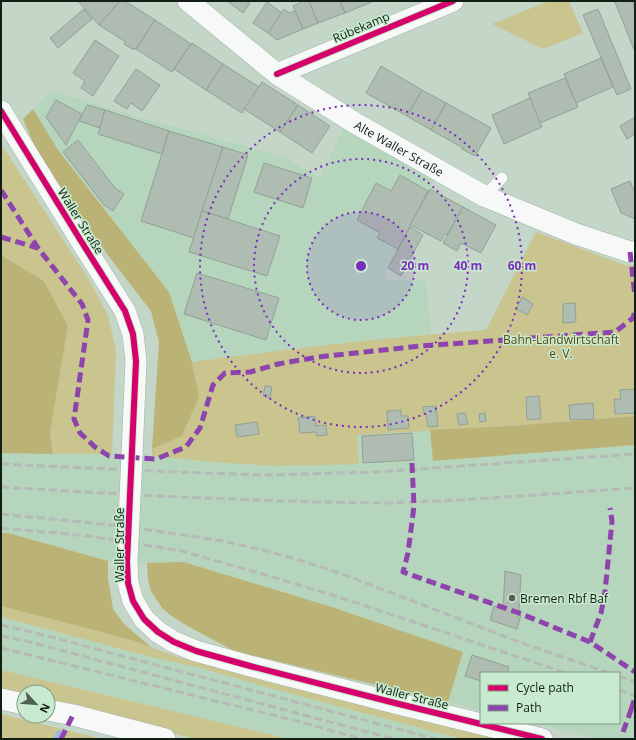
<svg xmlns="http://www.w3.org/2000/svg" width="636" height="740" viewBox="0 0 636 740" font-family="'Open Sans',sans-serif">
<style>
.built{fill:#b6d5bd}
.green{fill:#cac48f}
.forest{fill:#bbb375}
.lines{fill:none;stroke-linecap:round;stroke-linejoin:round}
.stream{stroke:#9eb3e7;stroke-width:5.5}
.building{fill:#aebcb1;stroke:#92a196}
.lane-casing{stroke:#a4b3a8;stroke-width:12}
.street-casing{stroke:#a4b3a8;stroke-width:22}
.lane{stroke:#f6f9f7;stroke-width:11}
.street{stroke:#f6f9f7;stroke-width:21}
.rail{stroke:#b5bab6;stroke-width:3;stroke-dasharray:8 4;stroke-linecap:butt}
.street-bridge-casing{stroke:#a4b3a8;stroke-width:22;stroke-linecap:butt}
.street-bridge{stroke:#f6f9f7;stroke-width:21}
.quiet{stroke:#8e44ad;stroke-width:5;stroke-dasharray:10 5;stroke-linecap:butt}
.cycleway-casing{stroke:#c8ebcf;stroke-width:8}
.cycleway{stroke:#d6006c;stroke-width:6}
.ring{fill:none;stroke:#7b2cbf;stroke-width:2;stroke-dasharray:2 4}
.poi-dot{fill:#505f53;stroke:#c8ebcf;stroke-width:1.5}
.labels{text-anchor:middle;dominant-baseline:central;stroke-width:3;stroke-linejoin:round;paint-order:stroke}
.street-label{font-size:12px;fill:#121f15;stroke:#c8ebcf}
.park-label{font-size:12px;fill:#594914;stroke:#c8ebcf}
.poi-label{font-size:12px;fill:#121f15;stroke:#c8ebcf;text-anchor:start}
.centre{fill:#7b2cbf;stroke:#c8ebcf;stroke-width:2}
.ring-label{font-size:12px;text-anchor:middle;font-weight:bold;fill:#7b2cbf;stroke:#c8ebcf;stroke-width:3;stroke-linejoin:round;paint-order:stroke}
</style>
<rect width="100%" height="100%" fill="#c3d6c7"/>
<g class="built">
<polygon points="52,91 141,118 284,157 320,178 347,121 437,175 386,271 385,280 426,280 431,334 292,349 192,362 169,292 58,150 33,109"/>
<polygon points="430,430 434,461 635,445 635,739 598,739 532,723 619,723 619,673 481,673 481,711 448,702 463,652 335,608 184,562 147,563 108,561 8,533 1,533 1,453 112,454 152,456 225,463 277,466 359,464 357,435"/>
<polygon points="1,617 151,657 201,668 270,688 461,739 289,739 1,670"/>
</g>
<g class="green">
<polygon points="549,1 569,1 583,33 543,49 492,24"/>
<polygon points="1,144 90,281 108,316 116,350 112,454 53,454 50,433 68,326 44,281 1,255"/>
<path d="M536 232 625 265 635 266V416L509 426 357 435 359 464 277 466 225 463 152 456V449L182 436 199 397 192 362C290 349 387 337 486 330Z"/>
<polygon points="1,606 128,639 178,657 271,683 500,739 461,739 270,688 201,668 151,657 1,617"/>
<polygon points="1,670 289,739 196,739 48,702 48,692 24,692 24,696 1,691"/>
<polygon points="1,714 102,739 1,739"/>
</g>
<g class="forest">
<polygon points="33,109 58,150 169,292 192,362 199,397 182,436 152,449 159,342 151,311 107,254 38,154 23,119"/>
<polygon points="1,255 44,281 68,326 50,433 53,454 1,453"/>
<polygon points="635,416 635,445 433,461 430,430 509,426"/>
<polygon points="1,533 8,533 108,561 108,578 113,609 124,624 151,647 128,639 1,606"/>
<polygon points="184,562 335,608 463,652 448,702 234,651 184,624 170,615 162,608 151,591 148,579 147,563"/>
</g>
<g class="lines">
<polyline class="stream" points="56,739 59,733"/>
</g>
<g class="building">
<polygon points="78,1 120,1 99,25"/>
<polygon points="120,1 125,1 155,20 136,49 135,48 134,50 124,44 126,42 99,25"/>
<polygon points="227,1 247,1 250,3 243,13"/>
<polygon points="299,1 309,1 318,23 303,29 293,6 300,3"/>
<polygon points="309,1 340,1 345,13 318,23"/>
<polygon points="340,1 374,1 345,13"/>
<polygon points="617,1 632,1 635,10 635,52 615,2"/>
<polygon points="267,2 282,13 268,33 253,23"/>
<polygon points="84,9 92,19 58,48 50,38"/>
<polygon points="284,9 289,13 295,11 303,29 277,40 268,33"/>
<polygon points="598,9 631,89 617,95 583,15"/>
<polygon points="155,20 191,44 172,72 136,49"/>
<polygon points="95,40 119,56 93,96 81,88 85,81 73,73"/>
<polygon points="192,43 223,64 206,90 174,69"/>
<polygon points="601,58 613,87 576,103 564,74"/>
<polygon points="223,64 259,87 242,113 206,90"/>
<polygon points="381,66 422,90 407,116 366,93"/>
<polygon points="136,69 160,85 142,111 131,103 127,109 114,101"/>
<polygon points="565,78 578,107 540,123 528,93"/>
<polygon points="262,82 298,105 280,132 244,109"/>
<polygon points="422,90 446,103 431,130 407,116"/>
<polygon points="530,98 542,127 504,144 492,115"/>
<polygon points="56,100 82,114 66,145 46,117"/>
<polygon points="446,103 491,128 475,156 462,149 463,148 431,130"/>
<polygon points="87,105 105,110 100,128 79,121"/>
<polygon points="298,105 330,126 312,153 280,132"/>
<polygon points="105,110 169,131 162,154 98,134"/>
<polygon points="635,117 635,134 627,139 620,126"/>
<polygon points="169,131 223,147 194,238 141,221"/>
<polygon points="78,140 115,188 124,194 113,211 104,205 63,152"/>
<polygon points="223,147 248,155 228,219 202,211"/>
<polygon points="264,163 312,178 303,208 254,192"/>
<polygon points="400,175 428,191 398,249 377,238 380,233 357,220 376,183 391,191"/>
<polygon points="630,181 635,193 635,219 621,213 611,189"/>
<polygon points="430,189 463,207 447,235 445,234 441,241 410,225"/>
<polygon points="463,207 496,225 481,253 461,243 457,251 443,243"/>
<polygon points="202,211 280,236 267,276 189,252"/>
<polygon points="410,227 423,235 401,276 388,268"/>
<polygon points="197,273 279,298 266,340 184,314"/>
<polygon points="522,297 533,304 527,315 516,309"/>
<polygon points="575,303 576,322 563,323 563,304"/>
<polygon points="265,386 272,387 270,398 263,396"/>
<polygon points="635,389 635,413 615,414 614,399 621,399 620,390"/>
<polygon points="539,396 541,419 527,420 526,397"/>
<polygon points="593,403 594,419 570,420 569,405"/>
<polygon points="436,406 438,426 428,427 426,414 424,414 423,407"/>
<polygon points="401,410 401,416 408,416 409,428 388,430 387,411"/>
<polygon points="465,413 468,424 459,425 457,414"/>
<polygon points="485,413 486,421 480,422 479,414"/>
<polygon points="315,416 316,426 326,425 327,435 317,436 316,432 300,433 298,418"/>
<polygon points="257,422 259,434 237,437 235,425"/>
<polygon points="412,433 414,460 363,463 362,436"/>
<polygon points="505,571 521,575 519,614 521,615 517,629 490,620 494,606 503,608"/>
<polygon points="472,655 509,667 507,673 481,673 481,681 465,676"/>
</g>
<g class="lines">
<defs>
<polyline id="lane" points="484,196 502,178"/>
<g id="street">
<path id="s1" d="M188 1 277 74 355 123 484 196 576 234 630 252H635"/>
<polyline points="277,74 453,1"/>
<polyline points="1,111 81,241 125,311 133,334 136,361 132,455"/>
<polyline points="127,562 128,583 133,601 144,619 158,632 174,642 196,651 250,666 399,704 542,739"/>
<polyline points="1,699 24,704"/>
<polyline points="48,710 73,715 165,739"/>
</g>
</defs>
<use href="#lane" class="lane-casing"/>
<use href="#street" class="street-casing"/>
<use href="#lane" class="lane"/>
<use href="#street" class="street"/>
<g class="rail">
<polyline points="1,464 177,472 266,475 376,472 635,454"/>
<polyline points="1,487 154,496 312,502 386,503 462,500 635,488"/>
<polyline points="1,514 122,526 223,541 267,551 306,562 345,575 522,643 609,673"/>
<polyline points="1,528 89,536 182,551 266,575 345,599 566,673"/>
<polyline points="1,625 28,631 436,739"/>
<polyline points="1,636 26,641 394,739"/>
<polyline points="1,648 297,721 362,739"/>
<polyline points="619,676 635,682"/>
<polyline points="619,690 635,696"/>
</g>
<defs>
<polyline id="street-bridge" points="127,562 132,455"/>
</defs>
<use href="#street-bridge" class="street-bridge-casing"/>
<use href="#street-bridge" class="street-bridge"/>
<g class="quiet">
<polyline points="1,190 38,248 82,304 88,320 74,419 80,433 95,447 109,456 156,459 186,447 200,428 213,385 225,373 250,372 278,364 318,357 421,346 615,332 633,318 635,311"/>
<polyline points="1,237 38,248"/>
<polyline points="630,252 635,296"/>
<polyline points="412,463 414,506 408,553 403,572 519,613 590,642 635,672"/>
<polyline points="590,642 601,613 605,592 612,521 610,508"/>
<polyline points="631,710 635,697"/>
<polyline points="623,732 631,710 635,712"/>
<polyline points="61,739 73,715"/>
</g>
<defs>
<g id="cycleway">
<polyline points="277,74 453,1"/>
<polyline points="1,111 81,241 125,311 133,334 136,361 127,562 128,583 133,601 144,619 158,632 174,642 196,651 250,666 399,704 542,739"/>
</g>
</defs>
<use href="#cycleway" class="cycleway-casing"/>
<use href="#cycleway" class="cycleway"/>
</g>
<circle cx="361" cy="266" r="54" fill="#7b2cbf" fill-opacity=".12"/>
<g class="ring">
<circle cx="361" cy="266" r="54"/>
<circle cx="361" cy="266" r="107"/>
<circle cx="361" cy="266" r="161"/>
</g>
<circle class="poi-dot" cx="512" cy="598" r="4"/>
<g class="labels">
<g class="street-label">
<text transform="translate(361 27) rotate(-23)">Rübekamp</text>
<text stroke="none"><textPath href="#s1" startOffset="258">Alte Waller Straße</textPath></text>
<text transform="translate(81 221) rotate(58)">Waller Straße</text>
<text transform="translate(119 545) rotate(-90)">Waller Straße</text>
<text transform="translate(412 696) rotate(14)">Waller Straße</text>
</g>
<g class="park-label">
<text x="561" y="339">Bahn-Landwirtschaft<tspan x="561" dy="14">e. V.</tspan></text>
</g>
<g class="poi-label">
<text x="520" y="598">Bremen Rbf Baf</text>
</g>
</g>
<circle cx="361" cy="266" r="6" class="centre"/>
<g class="ring-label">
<text x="415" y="270">20 m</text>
<text x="468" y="270">40 m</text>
<text x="522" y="270">60 m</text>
</g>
<rect width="636" height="740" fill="none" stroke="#121f15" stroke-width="4"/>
<rect x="480" y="672" width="140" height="52" fill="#c8ebcf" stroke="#7f9985"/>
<rect x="488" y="685" width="20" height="6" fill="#d6006c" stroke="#7f9985"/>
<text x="516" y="692" font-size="12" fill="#121f15">Cycle path</text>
<rect x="488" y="705" width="20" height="6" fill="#8e44ad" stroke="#7f9985"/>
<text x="516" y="712" font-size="12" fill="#121f15">Path</text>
<g transform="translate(36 704) rotate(116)"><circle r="19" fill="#c8ebcf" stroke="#7f9985"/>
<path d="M0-3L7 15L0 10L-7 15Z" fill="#505f53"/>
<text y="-6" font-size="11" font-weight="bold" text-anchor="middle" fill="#121f15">N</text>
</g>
</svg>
